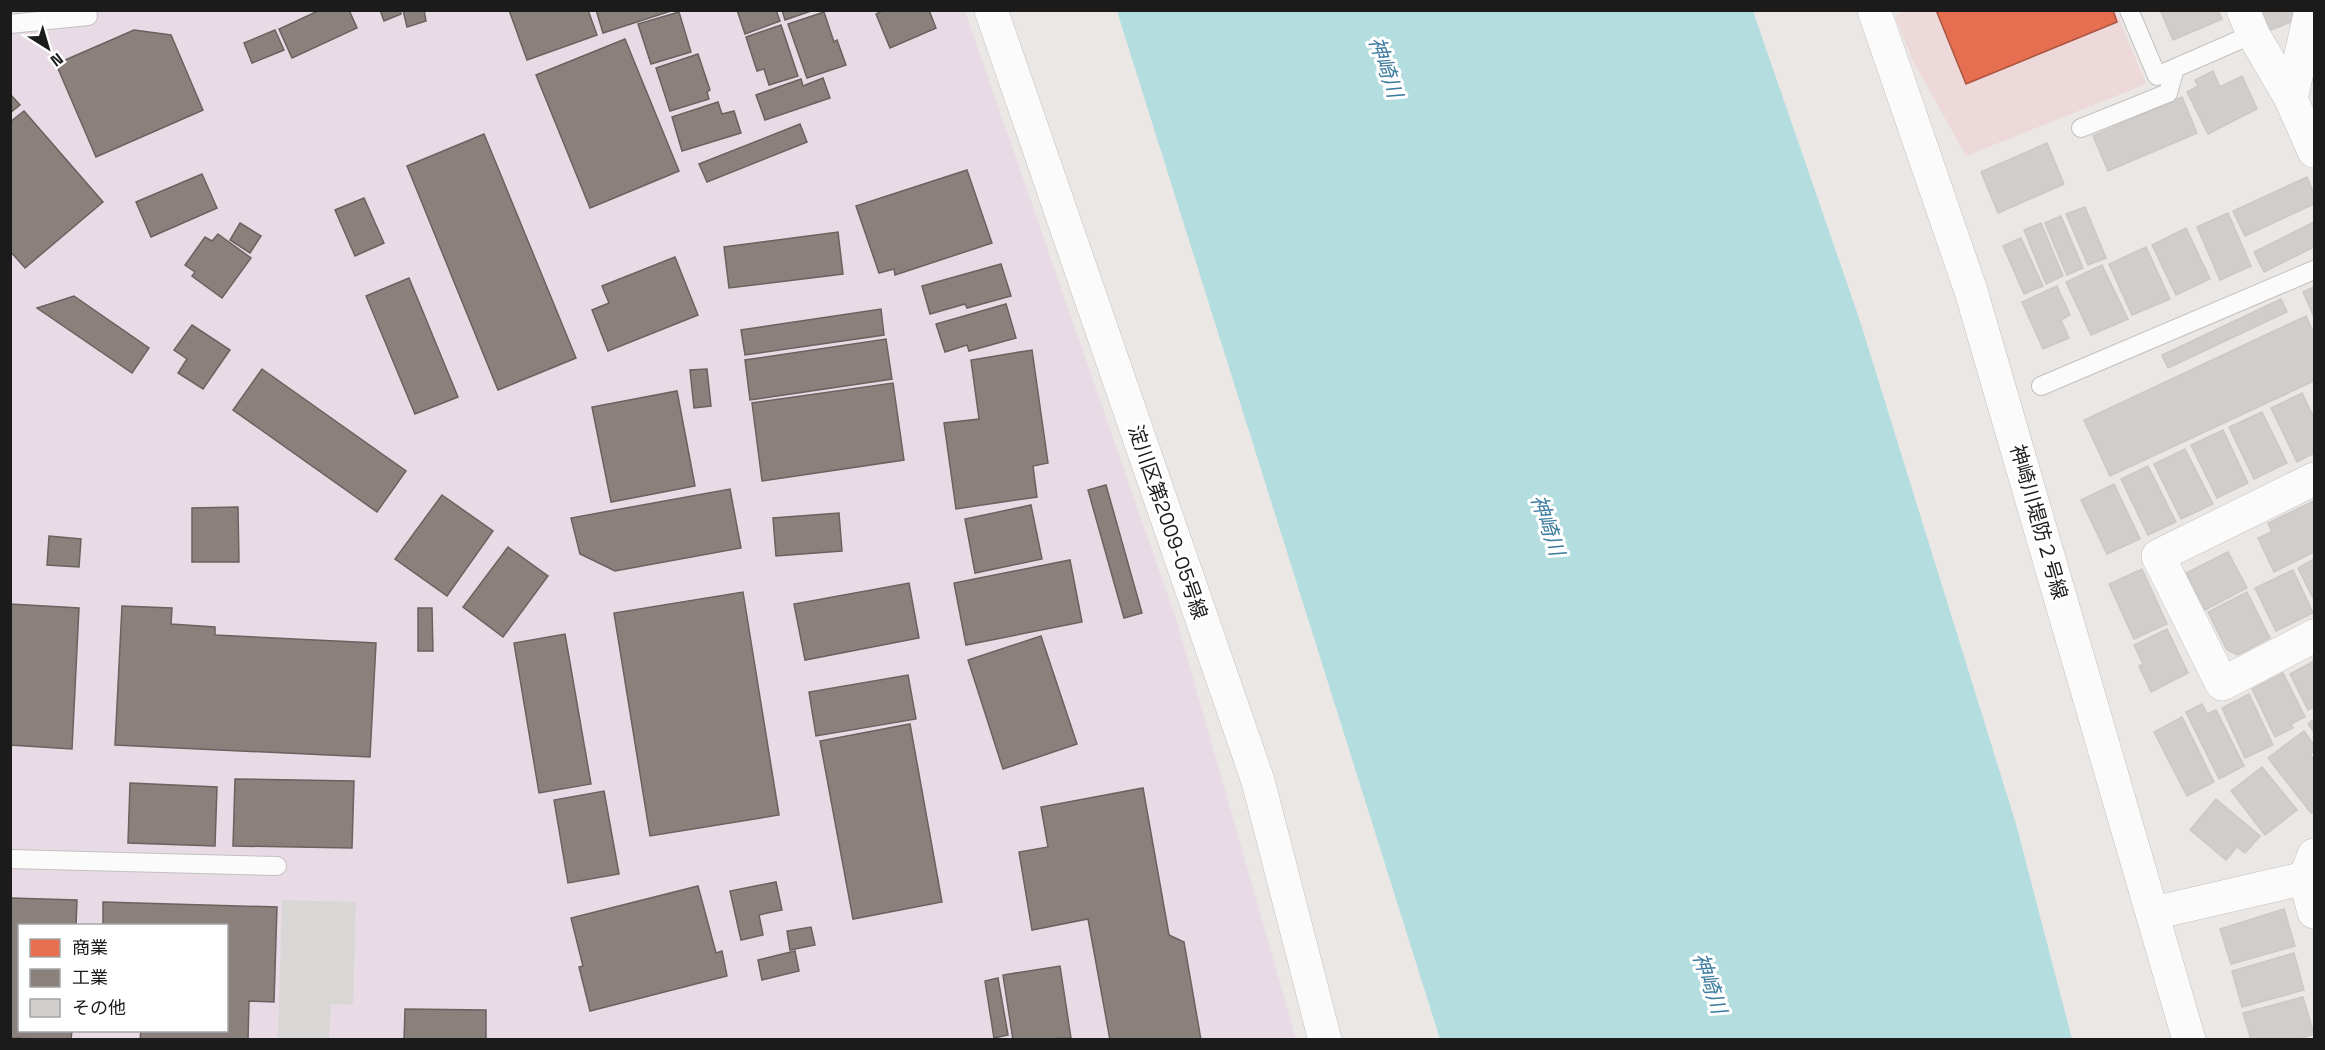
<svg xmlns="http://www.w3.org/2000/svg" width="2325" height="1050" viewBox="0 0 2325 1050" font-family="'Space Grotesk','Noto Sans JP',sans-serif">
<style>
.commercial{fill:#eed9da}
.industrial{fill:#e9dbe5;fill-rule:evenodd}
.parking{fill:#d8d7d5}
.water{fill:#b4dde0}
.shops{fill:#e76f51;stroke:#aa5641;stroke-width:1.5}
.industry{fill:#8a817c;stroke:#69625f;stroke-width:1.5}
.building{fill:#d1cdca;stroke:#cdc8c5;stroke-width:1.5}
.lines{fill:none;stroke-linecap:round;stroke-linejoin:round}
.service-casing{stroke:#c2c1c0;stroke-width:20}
.minor-casing{stroke:#c2c1c0;stroke-width:34}
.tertiary-casing{stroke:#c2c1c0;stroke-width:34}
.service{stroke:#fcfbfb;stroke-width:18}
.minor{stroke:#fcfbfb;stroke-width:33}
.tertiary{stroke:#fcfbfb;stroke-width:33}
.labels{text-anchor:middle;dominant-baseline:central;stroke-width:6;stroke-linejoin:round;paint-order:stroke}
.street-label{font-size:20px;fill:#1b1b1b;stroke:#fff}
.water-label{font-size:21px;font-style:italic;fill:#3e7ca0;stroke:#fff}
</style>
<rect width="100%" height="100%" fill="#eae7e4"/>
<polygon class="commercial" points="1908,10 2116,11 2146,84 1966,156 1912,59 1895,16"/>
<path class="industrial" d="M10 11H965L1178 625 1296 1039H11ZM20 926H226V1030H20Z"/>
<polygon class="parking" points="282,900 356,902 353,1005 331,1004 329,1039 278,1039"/>
<polygon class="water" points="1117,11 1753,11 1859,318 2016,824 2072,1039 1440,1039"/>
<polygon class="shops" points="1936,10 2113,10 2117,22 1966,84"/>
<g class="industry">
<polygon points="320,10 349,10 357,28 292,58 279,29"/>
<polygon points="380,10 400,10 401,14 384,21"/>
<polygon points="403,10 424,10 426,21 407,27"/>
<polygon points="509,10 588,10 597,35 527,60"/>
<polygon points="596,10 671,10 671,11 603,33"/>
<polygon points="737,10 776,10 780,21 745,34"/>
<polygon points="782,10 814,10 785,20"/>
<polygon points="884,10 929,10 936,28 890,48 876,14"/>
<polygon points="679,12 691,52 651,64 638,24"/>
<polygon points="824,12 834,42 837,40 846,65 807,78 788,24"/>
<polygon points="781,25 798,76 769,85 764,69 757,71 746,37"/>
<polygon points="134,30 171,35 203,110 96,157 56,64"/>
<polygon points="275,30 284,50 252,63 244,43"/>
<polygon points="625,39 679,171 590,208 536,75"/>
<polygon points="698,54 710,90 707,92 709,99 670,111 656,68"/>
<polygon points="823,78 830,98 765,120 756,95 801,79 803,86"/>
<polygon points="10,94 20,105 10,113"/>
<polygon points="718,102 722,114 734,111 741,133 682,151 672,117"/>
<polygon points="24,111 103,202 25,268 10,251 10,122"/>
<polygon points="800,124 807,142 707,182 699,164"/>
<polygon points="484,134 576,358 498,390 407,166"/>
<polygon points="967,170 992,243 895,275 894,269 879,273 856,206"/>
<polygon points="202,174 217,208 151,237 136,202"/>
<polygon points="364,198 384,243 355,256 335,210"/>
<polygon points="240,223 261,236 250,253 230,240"/>
<polygon points="838,232 843,274 729,288 724,247"/>
<polygon points="218,234 251,258 222,298 192,276 195,272 185,265 205,237 212,241"/>
<polygon points="675,257 698,315 608,351 592,310 609,303 602,286"/>
<polygon points="1001,264 1011,296 967,308 965,304 930,314 922,286"/>
<polygon points="409,278 458,397 415,414 366,296"/>
<polygon points="74,296 149,348 132,373 37,308"/>
<polygon points="1006,304 1016,338 969,351 967,345 945,352 936,324"/>
<polygon points="881,309 884,335 745,355 741,330"/>
<polygon points="192,325 230,350 203,389 178,373 187,359 174,350"/>
<polygon points="886,339 892,379 750,400 745,360"/>
<polygon points="1032,350 1048,463 1033,466 1037,497 956,509 944,423 979,419 971,360"/>
<polygon points="262,369 406,471 377,512 233,410"/>
<polygon points="707,369 711,406 694,408 690,370"/>
<polygon points="893,383 904,460 762,481 752,403"/>
<polygon points="677,391 695,486 611,502 592,407"/>
<polygon points="1106,485 1142,613 1124,618 1088,490"/>
<polygon points="730,489 741,548 615,571 580,554 571,518"/>
<polygon points="442,495 493,531 447,596 395,559"/>
<polygon points="1031,505 1042,559 975,573 965,519"/>
<polygon points="238,507 239,562 192,562 192,508"/>
<polygon points="839,513 842,551 776,556 773,518"/>
<polygon points="49,536 81,539 79,567 47,565"/>
<polygon points="508,547 548,576 503,637 463,607"/>
<polygon points="1070,560 1082,622 966,645 954,583"/>
<polygon points="909,583 919,638 805,660 794,604"/>
<polygon points="743,592 779,815 650,836 614,613"/>
<polygon points="10,604 79,608 72,749 10,745"/>
<polygon points="122,606 172,608 171,624 215,627 215,635 376,643 370,757 115,745"/>
<polygon points="418,608 432,608 433,651 418,651"/>
<polygon points="565,634 591,784 539,793 514,643"/>
<polygon points="1041,636 1077,744 1003,769 968,660"/>
<polygon points="908,675 916,719 816,736 809,692"/>
<polygon points="910,724 942,902 853,919 820,741"/>
<polygon points="235,779 354,781 352,848 233,846"/>
<polygon points="130,783 217,787 215,846 128,843"/>
<polygon points="1143,788 1169,935 1184,942 1201,1040 1110,1040 1088,919 1032,930 1019,852 1048,847 1041,807"/>
<polygon points="604,791 619,874 568,883 554,800"/>
<polygon points="776,882 782,910 759,915 763,935 741,940 730,891"/>
<polygon points="698,886 716,953 722,951 727,976 590,1011 579,967 583,966 571,918"/>
<polygon points="11,898 77,900 76,926 20,926 20,1030 72,1030 71,1040 10,1038"/>
<polygon points="103,902 277,907 274,1002 249,1001 248,1040 140,1040 141,1030 226,1030 226,926 103,926"/>
<polygon points="811,927 815,945 790,950 787,931"/>
<polygon points="795,951 799,971 762,980 758,960"/>
<polygon points="1060,966 1071,1038 1013,1040 1003,975"/>
<polygon points="998,978 1008,1035 994,1038 985,981"/>
<polygon points="405,1009 486,1010 486,1040 404,1040"/>
</g>
<g class="building">
<polygon points="2163,10 2218,10 2222,19 2173,40 2161,12"/>
<polygon points="2260,10 2296,10 2291,22 2268,31"/>
<polygon points="2213,71 2220,87 2242,76 2257,109 2208,134 2187,92 2198,86 2195,80"/>
<polygon points="2182,97 2197,133 2108,171 2093,136"/>
<polygon points="2047,143 2064,184 1998,213 1981,172"/>
<polygon points="2307,177 2314,194 2314,204 2245,236 2233,211"/>
<polygon points="2085,207 2106,258 2088,265 2066,214"/>
<polygon points="2228,213 2251,266 2220,280 2197,227"/>
<polygon points="2061,216 2083,268 2067,275 2045,223"/>
<polygon points="2314,222 2314,247 2264,272 2254,252"/>
<polygon points="2041,223 2063,276 2046,284 2024,230"/>
<polygon points="2186,228 2210,279 2176,295 2152,245"/>
<polygon points="2021,238 2043,286 2024,294 2003,246"/>
<polygon points="2146,247 2170,299 2132,315 2109,264"/>
<polygon points="2102,265 2128,319 2091,335 2066,282"/>
<polygon points="2057,286 2070,315 2061,320 2069,338 2043,349 2022,302"/>
<polygon points="2314,287 2314,317 2303,292"/>
<polygon points="2281,299 2287,312 2168,368 2162,355"/>
<polygon points="2306,316 2314,334 2314,381 2110,476 2084,420"/>
<polygon points="2302,393 2314,418 2314,453 2297,462 2271,408"/>
<polygon points="2262,412 2287,463 2254,479 2229,427"/>
<polygon points="2223,430 2248,483 2217,498 2191,445"/>
<polygon points="2185,449 2213,504 2181,519 2154,464"/>
<polygon points="2148,466 2176,522 2148,535 2121,479"/>
<polygon points="2114,484 2140,539 2107,554 2081,500"/>
<polygon points="2314,501 2314,552 2274,572 2258,538 2272,532 2268,523"/>
<polygon points="2228,552 2247,588 2205,610 2186,573"/>
<polygon points="2314,559 2314,600 2298,568"/>
<polygon points="2142,569 2167,624 2134,639 2109,584"/>
<polygon points="2293,570 2313,613 2276,631 2255,588"/>
<polygon points="2247,592 2270,638 2238,655 2227,650 2208,612"/>
<polygon points="2167,629 2188,673 2151,692 2139,666 2143,664 2134,645"/>
<polygon points="2314,661 2314,707 2308,710 2290,674"/>
<polygon points="2283,673 2305,717 2291,724 2293,728 2275,737 2252,689"/>
<polygon points="2249,694 2273,745 2245,758 2222,708"/>
<polygon points="2202,704 2207,714 2216,710 2244,766 2219,779 2186,712"/>
<polygon points="2182,717 2214,782 2187,796 2154,732"/>
<polygon points="2314,719 2314,732 2308,724"/>
<polygon points="2304,731 2314,745 2314,751 2310,754 2314,760 2314,811 2311,813 2268,758"/>
<polygon points="2262,767 2297,810 2265,835 2231,791"/>
<polygon points="2216,799 2260,836 2245,853 2237,847 2226,860 2190,830"/>
<polygon points="2284,909 2295,946 2231,964 2220,929"/>
<polygon points="2294,953 2304,990 2242,1007 2232,971"/>
<polygon points="2303,997 2314,1034 2296,1040 2251,1040 2243,1013"/>
</g>
<g class="lines">
<defs>
<g id="service">
<polyline points="2129,10 2157,76 2253,34"/>
<polyline points="10,24 88,16"/>
<polyline points="2081,128 2168,93 2175,68"/>
<polyline points="2041,386 2314,270"/>
<polyline points="10,859 277,866"/>
</g>
<g id="minor">
<polyline points="1874,10 1971,291 2189,1040"/>
<polyline points="2243,10 2253,34 2291,99 2314,151"/>
<polyline points="2291,99 2311,10"/>
<polyline points="2314,479 2158,556 2222,684 2314,636"/>
<polyline points="2314,855 2305,878 2314,912"/>
<polyline points="2154,913 2305,878"/>
</g>
<polyline id="tertiary" points="991,10 1258,781 1325,1040"/>
</defs>
<use href="#service" class="service-casing"/>
<use href="#minor" class="minor-casing"/>
<use href="#tertiary" class="tertiary-casing"/>
<use href="#service" class="service"/>
<use href="#minor" class="minor"/>
<use href="#tertiary" class="tertiary"/>
</g>
<g class="labels">
<g class="street-label">
<text transform="translate(1168 522) rotate(71)">淀川区第2009-05号線</text>
<text transform="translate(2039 522) rotate(74)">神崎川堤防２号線</text>
</g>
<g class="water-label">
<text transform="translate(1386 67) rotate(71)">神崎川</text>
<text transform="translate(1548 525) rotate(71)">神崎川</text>
<text transform="translate(1710 983) rotate(71)">神崎川</text>
</g>
</g>
<rect width="2325" height="1050" fill="none" stroke="#1b1b1b" stroke-width="24"/>
<rect x="18" y="924" width="210" height="108" fill="#ffffff" stroke="#a4a4a4" stroke-width="1.5"/>
<rect x="30" y="939" width="30" height="18" fill="#e76f51" stroke="#a4a4a4" stroke-width="1.5"/>
<text x="72" y="954" font-size="18" fill="#1b1b1b">商業</text>
<rect x="30" y="969" width="30" height="18" fill="#8a817c" stroke="#a4a4a4" stroke-width="1.5"/>
<text x="72" y="984" font-size="18" fill="#1b1b1b">工業</text>
<rect x="30" y="999" width="30" height="18" fill="#d1cdca" stroke="#a4a4a4" stroke-width="1.5"/>
<text x="72" y="1014" font-size="18" fill="#1b1b1b">その他</text>
<g transform="translate(48 48) rotate(143)" stroke="#ffffff" stroke-width="4.5" paint-order="stroke">
<path d="M0-4.5L10 22L0 15L-10 22Z" fill="#1b1b1b"/>
<text y="-9" font-size="16" font-weight="bold" text-anchor="middle" fill="#1b1b1b">N</text>
</g>
</svg>
